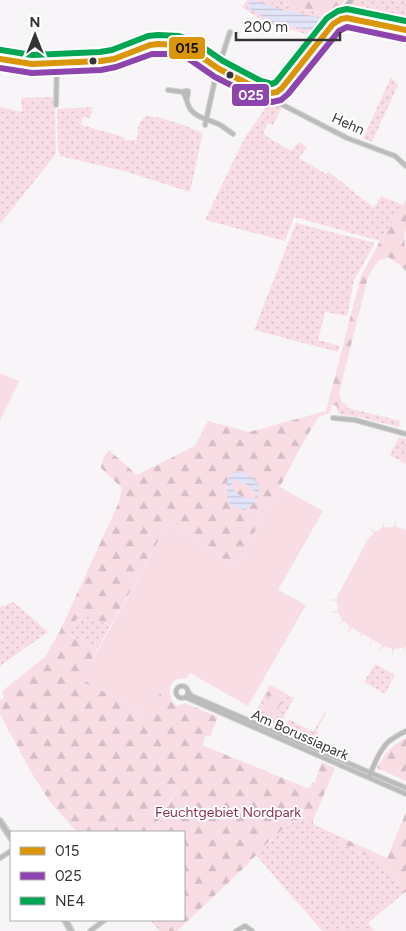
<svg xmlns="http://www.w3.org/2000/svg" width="406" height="931" viewBox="0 0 406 931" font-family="Figtree,sans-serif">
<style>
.green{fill:url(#green-dots)}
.forest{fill:url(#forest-firs)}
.pitch{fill:#f9dde5}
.water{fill:url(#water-rules);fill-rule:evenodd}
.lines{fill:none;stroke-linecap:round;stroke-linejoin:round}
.minor-casing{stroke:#d4d3d4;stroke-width:6}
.tertiary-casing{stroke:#d4d3d4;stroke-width:8}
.minor{stroke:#bcbbbc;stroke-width:4}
.tertiary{stroke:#bcbbbc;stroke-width:5}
.bus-1-casing{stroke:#fff;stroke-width:10}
.bus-2-casing{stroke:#fff;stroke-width:10}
.bus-3-casing{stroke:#fff;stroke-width:10}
.bus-1{stroke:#da9508;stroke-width:6}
.bus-2{stroke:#8e44ad;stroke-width:6}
.bus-3{stroke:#00a651;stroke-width:6}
.bus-dot{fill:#353335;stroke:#fff;stroke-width:2}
.labels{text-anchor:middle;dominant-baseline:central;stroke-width:4;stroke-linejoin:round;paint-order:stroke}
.street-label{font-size:14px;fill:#353335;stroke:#fff}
.park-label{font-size:14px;fill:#8c3250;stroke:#fff}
.line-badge{stroke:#fff;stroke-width:2}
.badge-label{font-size:14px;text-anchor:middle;font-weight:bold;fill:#fff}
.pale-badge-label{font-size:14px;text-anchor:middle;font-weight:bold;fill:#111}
</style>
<defs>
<pattern id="green-dots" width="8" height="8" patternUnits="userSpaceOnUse" patternTransform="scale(1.25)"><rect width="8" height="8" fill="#f9dde5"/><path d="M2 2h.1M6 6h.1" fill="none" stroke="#d6bec5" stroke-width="1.8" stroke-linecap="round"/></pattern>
<pattern id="forest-firs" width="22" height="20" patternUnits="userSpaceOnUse" patternTransform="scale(1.25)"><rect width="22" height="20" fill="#f9dde5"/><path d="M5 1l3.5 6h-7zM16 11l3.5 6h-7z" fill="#d6bec5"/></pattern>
<pattern id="water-rules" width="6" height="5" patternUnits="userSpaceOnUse" patternTransform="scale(1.25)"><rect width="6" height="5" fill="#e3e4f8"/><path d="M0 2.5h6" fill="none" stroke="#c3c4d5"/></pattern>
</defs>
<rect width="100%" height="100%" fill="#f8f5f8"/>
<g class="green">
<polygon points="247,0 263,0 331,15 332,17 316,36 270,25 242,7"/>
<polygon points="353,0 406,0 406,26 351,14 348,8"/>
<polygon points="391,77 398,85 372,142 363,139"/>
<polygon points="55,97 56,154 0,224 0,107 22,112 21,98"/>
<polygon points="270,101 282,107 273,125 268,123 263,134 291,151 299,142 307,147 299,158 326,174 329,172 374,208 381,196 403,205 380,241 294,217 285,241 205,220 244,139"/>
<path d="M93 107 90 118 83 117 81 125 124 137 125 140H137L138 126 145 116C166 117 183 125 202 133V137L190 192 124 171 59 156 60 154 58 151 57 109Z"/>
<polygon points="296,223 375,243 354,280 347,316 325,312 318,340 340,346 338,352 254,330"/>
<polygon points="336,405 401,421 399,426 397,427 360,417 341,415 338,412"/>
<polygon points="399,437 406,439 406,464 390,455"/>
<polygon points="14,602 48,632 0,666 0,607"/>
<polygon points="80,614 111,625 98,648 66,634"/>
<polygon points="375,664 395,675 385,694 364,682"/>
<polygon points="270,685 294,698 282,720 284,721 281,727 254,715"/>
<polygon points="325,712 326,713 317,729 318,738 317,743 284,729 289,719 313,732"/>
<path d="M180 785 269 842C286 828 289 818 314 818L313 824 343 838 340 843C364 854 394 868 404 893L368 923 374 931H322L256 855 177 931H160L150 920H184V832H152Z"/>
</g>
<g class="forest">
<polygon points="263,0 345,0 331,20 332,17 331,15"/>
<path d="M380 7 385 9 390 14 397 19 398 21C386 22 372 16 360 14L363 10Z"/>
<path d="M406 200V230L404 235 405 245V247L406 248V271L401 266 388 257 387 258 378 261 368 277 339 393 342 402 348 406V408L332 405C330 414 329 414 319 416L299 450 280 487 241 557 238 559 234 565 221 558 222 555 168 524 111 625 80 614 66 634 98 648 83 679 142 714 160 694H170L172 702 177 706 185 703 218 717 210 737 206 736 202 745 307 788 310 787 313 782H315L322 762 335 768 314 818H307L292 821 265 845 246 866 177 931H164L154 920H184V832H154L169 806 177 788 152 832H77L50 802 31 772 0 714V700L4 697 2 691 45 657 60 631 119 502 122 488 101 468C102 460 104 456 109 450L137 475 195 446 208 421 249 432 326 411 361 276 380 241Z"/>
<path d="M273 688 283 692 289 697 284 698 283 702 277 708 279 712 278 713 276 711H274L276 717 274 718C269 716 261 710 264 704L271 701 269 696H266L267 692H270L271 689Z"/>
<path d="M406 738V781L377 768C386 752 390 747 406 738Z"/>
<path d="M406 812V892L404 893C393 867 364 854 340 843L343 838 387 858Z"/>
</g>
<g class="pitch">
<polygon points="0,373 19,381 0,421"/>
<path d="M280 487 323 511 278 590 306 605 248 706 190 673 186 679C176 677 168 683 170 694H160L143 714 82 679 168 524 222 555 221 558 234 565 238 558 241 557Z"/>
<polygon points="396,519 396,527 401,528 405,530 406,529 406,647 404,648 406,656 403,648 394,649 392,657 392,649 384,646 379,653 382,645 373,640 369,647 372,639 362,634 358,641 361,633 352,628 347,635 350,627 344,621 337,626 342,620 338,612 330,613 338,610 337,601 329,600 337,599 338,595 369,537 374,534 369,527 375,532 383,528 382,520 385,528 390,527 394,527"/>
</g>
<g class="water">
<polygon points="251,0 264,3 277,8 324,19 316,32 270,21 247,7"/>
<path d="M234 472 246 473 253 478 259 485C260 497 255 505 244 510 231 507 226 504 227 491 227 480 226 481 234 472ZM236 480C244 483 252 487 257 494L254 499C245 499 234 495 231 485L234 481Z"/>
</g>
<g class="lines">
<defs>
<g id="minor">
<polyline points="343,18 344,9 351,0"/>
<path d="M168 90 183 92C187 98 187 105 191 110 197 118 208 119 216 123 222 125 227 130 233 134"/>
<polyline points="183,92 185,91 188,91 188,94 187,98"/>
<polyline points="266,92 279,103 347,138 395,156 406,166"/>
<polyline points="56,105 57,63"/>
<polyline points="205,125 216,75 230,32"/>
<polyline points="333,418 355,420 406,434"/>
<circle cx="182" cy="692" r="6"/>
<polyline points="188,692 192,696 406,788"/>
<polyline points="185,697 406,794"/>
<path d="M370 775C374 764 380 750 388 742 393 738 400 734 406 731"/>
<polyline points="0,858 11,851"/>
<polyline points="90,931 105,920"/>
<polyline points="236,931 245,926 252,931"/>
</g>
<g id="tertiary">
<polyline points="0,59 32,64 101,61 114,59 150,45 158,44 178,45 190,49 219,69 258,89 271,93 277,92 282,88 333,24 341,19 347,18 406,30"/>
<polyline points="0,821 11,838"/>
<polyline points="65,920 71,931"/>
</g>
</defs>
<use href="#minor" class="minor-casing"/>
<use href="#tertiary" class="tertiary-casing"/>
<use href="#minor" class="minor"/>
<use href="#tertiary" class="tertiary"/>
<defs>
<polyline id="bus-1" points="0,59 32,64 101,61 114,59 150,45 158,44 178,45 190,49 219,69 258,89 271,93 277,92 282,88 333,24 341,19 347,18 406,30"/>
<polyline id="bus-2" points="0,68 32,73 101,70 116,67 152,54 176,54 186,57 215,77 255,97 272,102 281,100 288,94 339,31 347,27 404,39"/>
<polyline id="bus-3" points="1,50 32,55 100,52 112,50 148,36 158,35 179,36 194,41 223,61 261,81 272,84 276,82 327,18 338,11 347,9 406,21"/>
</defs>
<use href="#bus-1" class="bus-1-casing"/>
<use href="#bus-2" class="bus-2-casing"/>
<use href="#bus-3" class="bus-3-casing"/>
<use href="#bus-1" class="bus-1"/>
<use href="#bus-2" class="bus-2"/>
<use href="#bus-3" class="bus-3"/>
</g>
<g class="bus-dot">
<circle cx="93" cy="61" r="4.5"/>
<circle cx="230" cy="75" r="4.5"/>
</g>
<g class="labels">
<g class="street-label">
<text transform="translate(348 124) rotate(24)">Hehn</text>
<text transform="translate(300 735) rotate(24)">Am Borussiapark</text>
</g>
<g class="park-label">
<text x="228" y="812">Feuchtgebiet Nordpark</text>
</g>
</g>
<g class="line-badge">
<rect x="168" y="36" width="38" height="24" rx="5" fill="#da9508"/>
<rect x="231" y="83" width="39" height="24" rx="5" fill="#8e44ad"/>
</g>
<g class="badge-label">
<text x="251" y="100">025</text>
</g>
<g class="pale-badge-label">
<text x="187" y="53">015</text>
</g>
<rect x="10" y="831" width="175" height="90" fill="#ffffff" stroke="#aeadae"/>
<rect x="20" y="847" width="25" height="8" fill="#da9508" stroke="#aeadae"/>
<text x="55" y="856" font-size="15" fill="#353335">015</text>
<rect x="20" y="872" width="25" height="8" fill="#8e44ad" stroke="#aeadae"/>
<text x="55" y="881" font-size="15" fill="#353335">025</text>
<rect x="20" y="897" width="25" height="8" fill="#00a651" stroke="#aeadae"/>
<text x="55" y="906" font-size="15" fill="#353335">NE4</text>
<g transform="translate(35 35)" stroke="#ffffff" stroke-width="4" paint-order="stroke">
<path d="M0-4L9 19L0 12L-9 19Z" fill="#353335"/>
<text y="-8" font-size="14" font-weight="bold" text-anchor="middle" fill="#353335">N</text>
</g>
<path d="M236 32v8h104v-8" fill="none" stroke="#353335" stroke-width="2.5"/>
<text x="244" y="32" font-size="15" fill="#353335" stroke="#ffffff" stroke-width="4" paint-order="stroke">200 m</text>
</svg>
